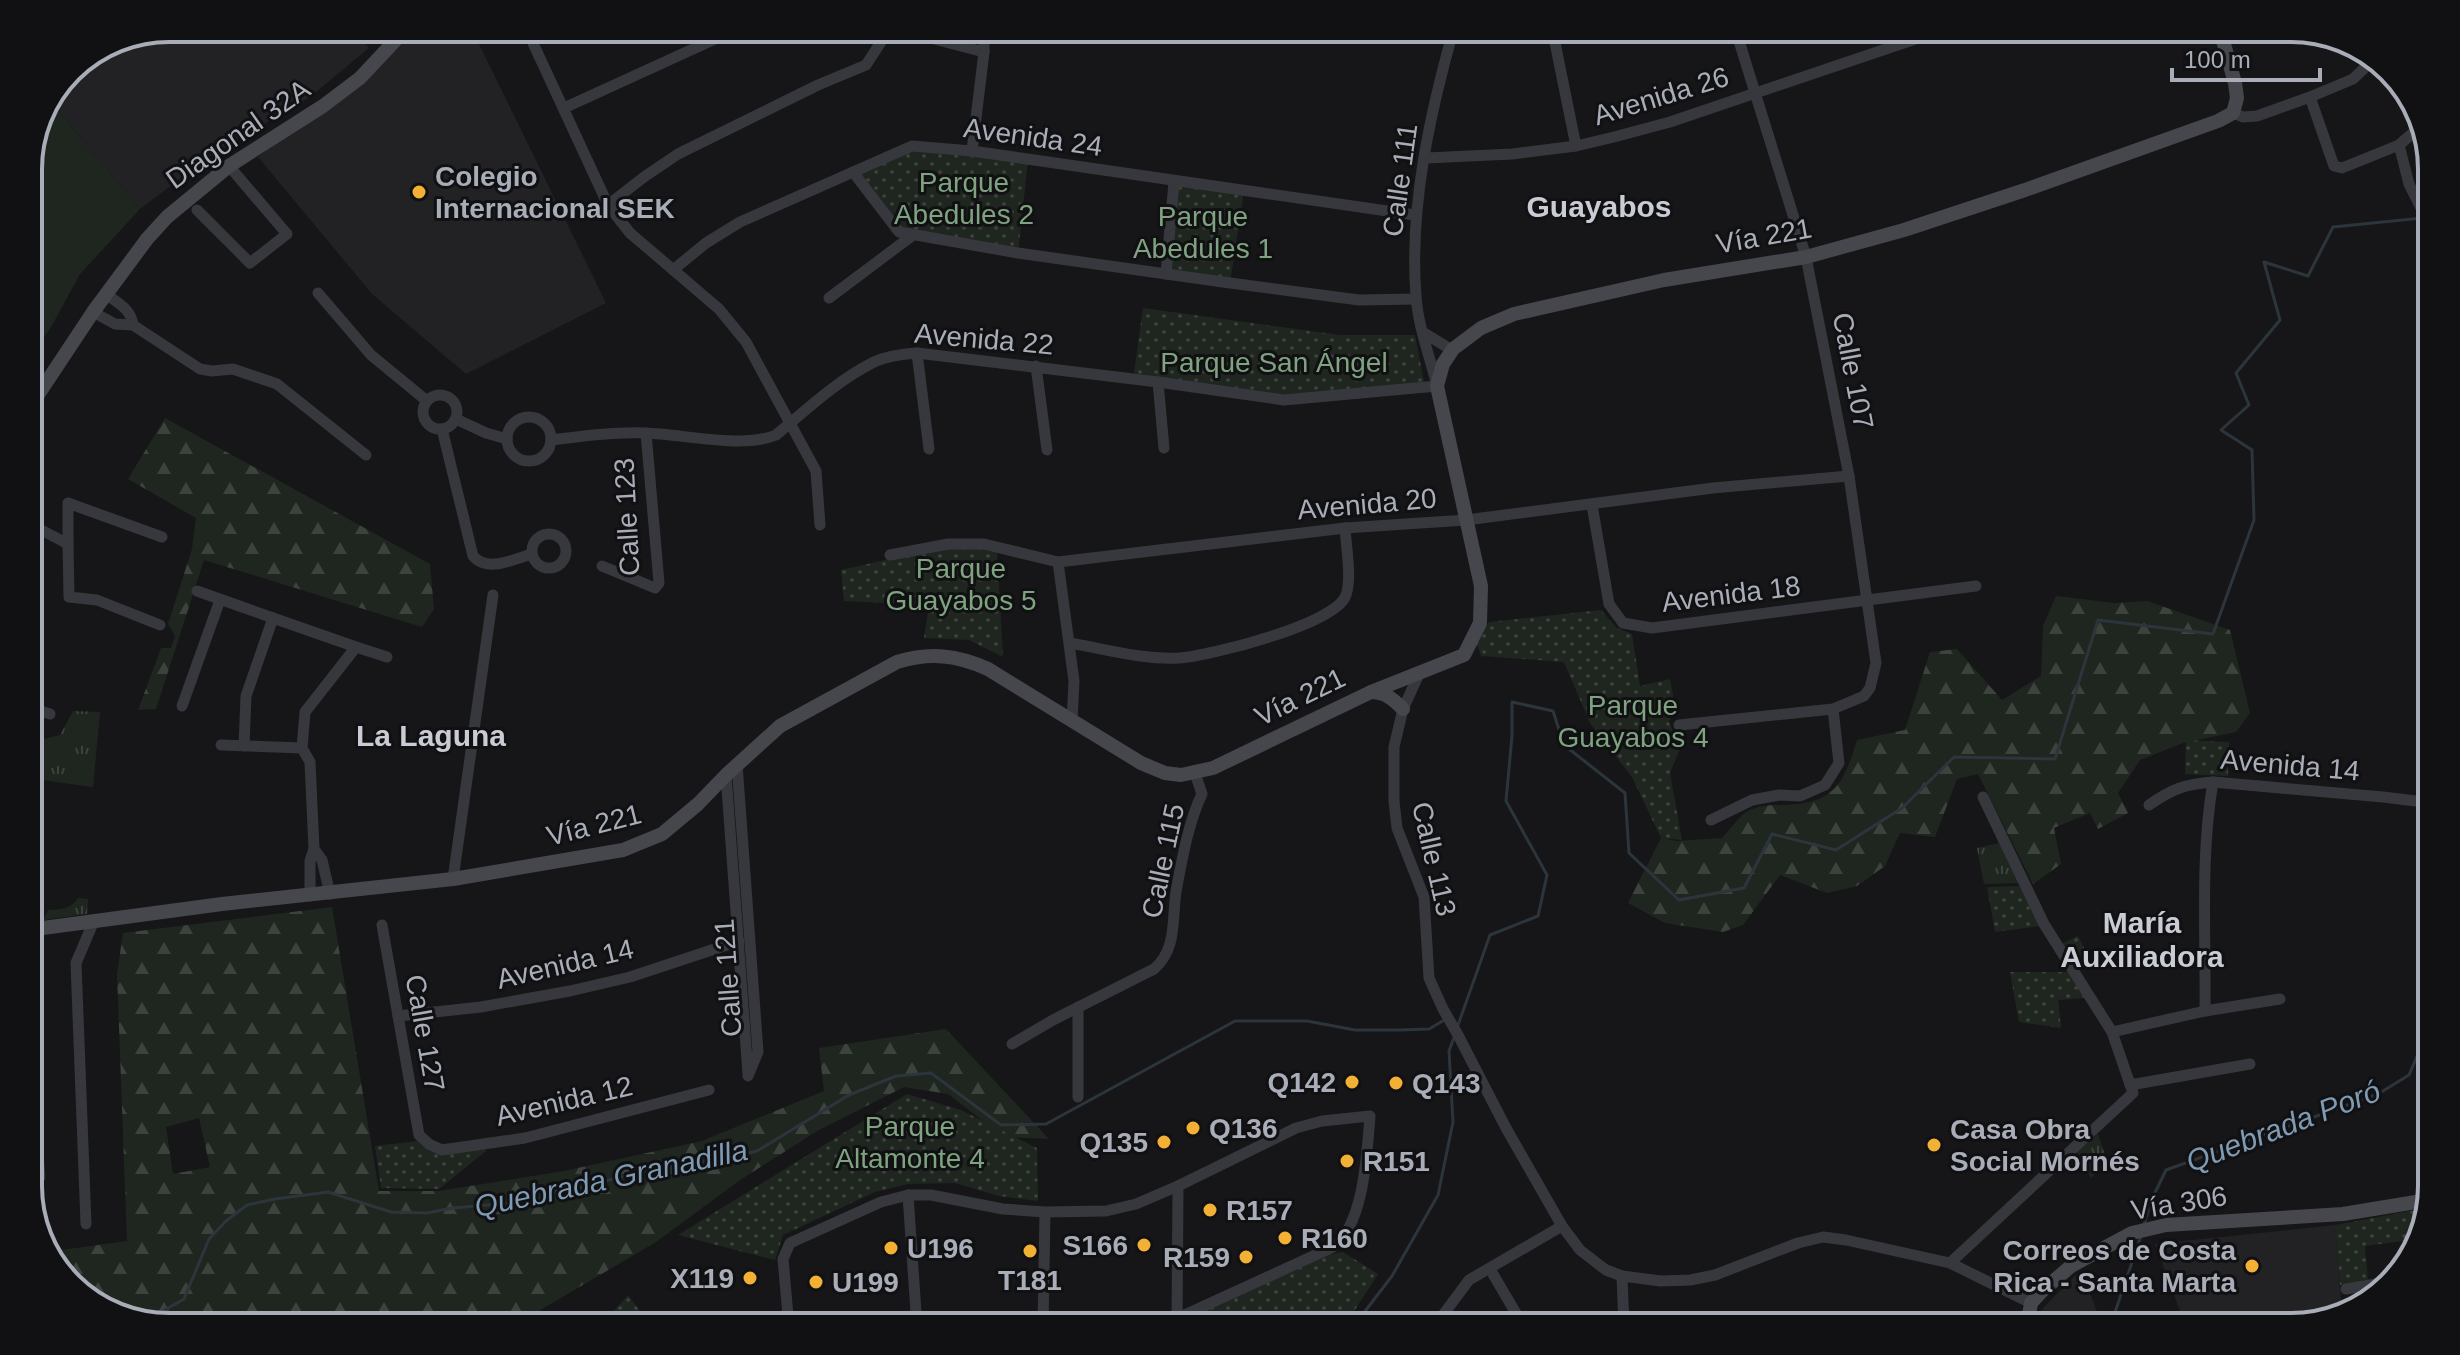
<svg xmlns="http://www.w3.org/2000/svg" width="2460" height="1355" viewBox="0 0 2460 1355" font-family="Arial,sans-serif">
<style>
.built{fill:#222225}
.grass{fill:url(#grass-tufts)}
.forest{fill:url(#forest-firs);fill-rule:evenodd}
.park{fill:url(#park-dots)}
.pitch{fill:#1e261f}
.lines{fill:none;stroke-linecap:round;stroke-linejoin:round}
.stream{stroke:#2c353c;stroke-width:3}
.street{stroke:#37383d;stroke-width:11}
.secondary{stroke:#45474d;stroke-width:14}
.poi-dot{fill:#f2b134;stroke:#111113;stroke-width:3}
.labels{text-anchor:middle;dominant-baseline:central;stroke-width:6;stroke-linejoin:round;paint-order:stroke}
.street-label{font-size:28px;fill:#a8adb8;stroke:#111113}
.poi-label{font-size:28px;font-weight:bold;fill:#a8adb8;stroke:#111113;text-anchor:start}
.park-label{font-size:28px;fill:#7fa381;stroke:#111113}
.neighbourhood-label{font-size:30px;font-weight:bold;fill:#c9ccd4;stroke:#111113}
.water-label{font-size:30px;font-style:italic;fill:#7f9bb3;stroke:#111113}
.rim{fill:none;stroke:#a8adb8;stroke-width:4}
</style>
<defs>
<pattern id="grass-tufts" width="24" height="20" patternUnits="userSpaceOnUse" patternTransform="scale(2)"><rect width="24" height="20" fill="#1e261f"/><path d="M3 7l-1-3M5 7V3M7 7l1-3M15 17l-1-3M17 17v-4M19 17l1-3" fill="none" stroke="#3c433d"/></pattern>
<pattern id="forest-firs" width="22" height="20" patternUnits="userSpaceOnUse" patternTransform="scale(2)"><rect width="22" height="20" fill="#1e261f"/><path d="M5 1l3.5 6h-7zM16 11l3.5 6h-7z" fill="#3c433d"/></pattern>
<pattern id="park-dots" width="8" height="8" patternUnits="userSpaceOnUse" patternTransform="scale(2)"><rect width="8" height="8" fill="#1e261f"/><path d="M2 2h.1M6 6h.1" fill="none" stroke="#3c433d" stroke-width="1.8" stroke-linecap="round"/></pattern>
</defs>
<rect width="100%" height="100%" fill="#161618"/>
<g class="built">
<polygon points="169,28 353,28 369,48 310,97 213,154 140,209 53,105 70,69 116,39"/>
<polygon points="409,28 484,28 474,34 606,303 466,374 372,294 258,157 359,77"/>
<polygon points="2335,1225 2342,1313 2291,1327 2186,1327 2155,1244"/>
<polygon points="2081,1270 2103,1327 2036,1327 2043,1308"/>
</g>
<g class="grass">
<polygon points="73,711 100,712 93,787 35,779 39,740 60,735"/>
<polygon points="1999,843 2019,883 1984,884 1977,848"/>
<path d="M78 898 88 899 87 914 43 920 48 910C60 909 71 910 78 898Z"/>
<polygon points="2098,1134 2107,1161 2091,1178 2077,1152"/>
</g>
<g class="forest">
<polygon points="165,418 430,564 434,609 422,627 204,560 156,709 138,710 161,648 171,648 175,636 168,624 192,549 196,518 128,479"/>
<path d="M2056 596 2114 603 2147 601 2230 630 2250 713 2236 732 2183 743 2140 760 2118 793 2128 813 2098 829 2090 813 2054 828 2061 864 2033 884 1978 774 1957 779 1935 837 1900 833 1885 866 1857 886 1827 893 1780 875 1743 925 1723 932 1665 923 1628 903 1661 838 1677 841 1722 838C1730 830 1739 816 1748 811 1759 805 1774 805 1786 805 1835 803 1844 783 1857 740L1905 730 1930 652 1957 649 2002 700 2041 676 2043 626Z"/>
<path d="M332 907 379 1191H439L564 1171 702 1141 824 1091 819 1048 946 1029 1049 1139 1004 1137 948 1094 904 1087 819 1130 740 1180 656 1242 537 1312 484 1327H169L99 1308 52 1264 47 1252 127 1241 117 974 123 933ZM199 1118 210 1167 173 1174 166 1127Z"/>
</g>
<g class="park">
<polygon points="912,146 1028,160 1018,253 899,232 853,172"/>
<polygon points="1174,182 1244,191 1230,283 1166,274"/>
<polygon points="1143,308 1340,335 1415,335 1425,387 1284,400 1134,373"/>
<polygon points="951,545 997,549 1003,657 969,640 924,638 929,605 844,601 841,570"/>
<polygon points="1601,610 1617,628 1632,634 1640,686 1670,679 1675,706 1669,722 1674,734 1684,739 1670,773 1682,840 1661,838 1632,777 1590,723 1564,662 1481,656 1476,641 1489,622"/>
<polygon points="2186,740 2229,742 2228,776 2185,774"/>
<polygon points="2020,886 2040,926 1995,932 1987,887"/>
<polygon points="2078,936 2090,960 2074,968 2061,944"/>
<polygon points="2010,972 2070,972 2086,998 2058,1000 2061,1028 2019,1022"/>
<polygon points="907,1094 961,1110 1037,1148 1038,1201 999,1196 955,1183 908,1184 875,1192 783,1235 775,1260 678,1235"/>
<path d="M418 1141C435 1161 461 1151 485 1148L486 1151 439 1189 381 1188 375 1146Z"/>
<polygon points="2426,1208 2418,1239 2365,1246 2368,1280 2340,1285 2335,1225"/>
<polygon points="1343,1252 1378,1274 1344,1327 1187,1327 1188,1312 1306,1259"/>
<polygon points="628,1295 652,1327 636,1327 630,1320 612,1327 605,1327 602,1324"/>
</g>
<polygon class="pitch" points="53,105 140,209 80,274 50,329 37,345 28,342 28,160"/>
<g class="lines">
<g class="stream">
<polyline points="1457,1028 1490,935 1538,916 1547,875 1506,801 1512,736 1512,702 1553,711 1564,745 1625,793 1629,853 1679,900 1744,888 1772,834 1836,850 1902,808 1954,757 2055,759 2098,620 2213,634 2254,520 2252,450 2221,430 2249,405 2236,373 2280,320 2264,262 2308,276 2333,227 2432,217"/>
<polyline points="2144,1225 2151,1201 2166,1170 2378,1094 2409,1075 2432,1021"/>
<polyline points="136,1318 163,1311 184,1299 209,1239 226,1221 247,1205 275,1199 328,1192 391,1212 427,1213 453,1208 533,1201 663,1165 713,1161 757,1151 849,1095 896,1076 931,1073 1001,1125 1046,1124 1235,1021 1307,1021 1355,1030 1399,1030 1429,1029 1446,1019"/>
<polyline points="1353,1327 1392,1276 1438,1195 1453,1122 1449,1051 1455,1035"/>
<polyline points="2115,1327 2112,1321 2141,1236"/>
</g>
<g class="street">
<polyline points="526,28 608,205 630,233 719,309 746,342 816,471 820,525"/>
<polyline points="892,28 984,52"/>
<polyline points="1552,28 1576,146"/>
<polyline points="2222,37 2248,28"/>
<polyline points="2310,97 2334,166 2342,168 2399,145 2421,126"/>
<polyline points="564,108 739,28"/>
<polyline points="2233,113 2243,117 2257,116 2310,97 2353,79 2374,59"/>
<polyline points="2399,145 2409,184 2421,208"/>
<polyline points="972,151 984,52 984,28"/>
<polyline points="1426,158 1512,154 1576,146 1614,137 1670,122 1948,28"/>
<polyline points="853,172 899,232 1018,253 1230,283 1359,300 1416,299"/>
<polyline points="608,205 644,177 678,154 818,85 866,65 890,28"/>
<polyline points="197,210 250,263 287,234 229,166"/>
<polyline points="673,270 706,243 740,222 912,146 972,151 1415,215"/>
<polyline points="1166,274 1174,182"/>
<polyline points="318,293 371,355 427,401"/>
<path d="M106 294C118 303 131 309 133 325"/>
<polyline points="829,298 913,235"/>
<polyline points="93,312 115,324 133,325 200,369 212,371 233,369 277,384 366,455"/>
<polyline points="1424,333 1452,350"/>
<polyline points="917,353 929,449"/>
<polyline points="1036,366 1047,450"/>
<polyline points="1158,382 1164,448"/>
<circle cx="440" cy="412" r="17"/>
<circle cx="529" cy="439" r="22"/>
<polyline points="456,419 486,433 507,439"/>
<path d="M442 429 473 556C487 573 514 559 532 554"/>
<path d="M551 440C583 436 614 432 645 433 683 434 742 449 776 435 807 409 838 380 874 362 887 356 902 354 917 353L1158 382 1284 400 1437 386C1430 357 1418 326 1416 296 1409 208 1430 113 1454 28"/>
<polyline points="1592,505 1609,604 1623,623 1652,628 1976,586"/>
<polyline points="28,523 68,544 68,503 162,537"/>
<circle cx="549" cy="551" r="17"/>
<polyline points="68,544 69,597 97,600 160,625"/>
<polyline points="890,555 948,544 984,544 1058,562 1345,528 1466,520 1713,488 1849,476"/>
<polyline points="1058,562 1074,681 1072,721"/>
<polyline points="602,566 655,588 659,583 646,433"/>
<polyline points="28,588 30,581"/>
<polyline points="197,591 273,618"/>
<path d="M1070 643C1105 649 1143 660 1179 658 1209 656 1337 624 1346 595 1352 578 1346 546 1345 528"/>
<polyline points="1419,674 1403,709 1394,747 1394,801 1397,828 1424,897 1429,978 1443,1009 1458,1035 1506,1128 1562,1226 1580,1250 1606,1270 1622,1276 1661,1281 1690,1280 1715,1275 1798,1243 1823,1237 1846,1240 1950,1263 2031,1303"/>
<polyline points="182,706 220,600"/>
<polyline points="28,707 50,714"/>
<polyline points="1679,725 1833,709 1864,696 1870,688 1876,663 1849,476 1806,257 1735,28"/>
<polyline points="221,745 302,748"/>
<polyline points="244,746 246,696 273,618 356,647"/>
<polyline points="737,764 758,1052 748,1076"/>
<polyline points="726,775 748,1074"/>
<path d="M2149 805C2172 789 2185 784 2213 782L2383 797 2432 803"/>
<polyline points="1711,820 1752,800 1779,795 1800,796 1825,785 1839,763 1833,709"/>
<polyline points="314,849 310,762 302,748 305,712 356,647 387,657"/>
<polyline points="453,879 493,595"/>
<polyline points="310,896 310,861 314,849 322,860 330,894"/>
<polyline points="382,925 419,1135 429,1144 442,1150 525,1138 709,1090"/>
<polyline points="1078,1007 1078,1097"/>
<path d="M2205 1011C2206 936 2200 857 2213 782"/>
<polyline points="398,1016 481,1007 570,991 630,977 739,941"/>
<polyline points="2112,1032 2205,1011 2280,999"/>
<path d="M1012 1044 1053 1020 1154 969C1179 948 1171 914 1177 886 1183 855 1189 821 1202 794L1195 773"/>
<polyline points="28,1047 40,1177"/>
<polyline points="2130,1085 2250,1064"/>
<polyline points="908,1195 917,1327"/>
<polyline points="86,1224 76,963 93,923"/>
<polyline points="1950,1263 2133,1093 2112,1032 2044,924 1983,797"/>
<polyline points="1490,1269 1524,1327"/>
<polyline points="1622,1276 1624,1327"/>
<polyline points="2346,1289 2388,1282"/>
<path d="M789 1327 783 1259 790 1243 881 1202 908 1195H931L1003 1209 1045 1212 1106 1211 1136 1204 1178 1186 1296 1128 1322 1121 1370 1116C1367 1153 1364 1225 1333 1247L1178 1318"/>
<polyline points="1043,1327 1045,1212"/>
<polyline points="1177,1327 1178,1186"/>
<polyline points="1434,1327 1469,1280 1562,1226"/>
</g>
<g class="secondary">
<polyline points="28,410 93,312 147,239 167,217 229,166 323,106 360,78 407,28"/>
<path d="M1371 692C1385 692 1393 699 1403 709"/>
<path d="M28 930 222 904 453 879 623 850 662 834 698 804 726 775 780 726 897 662C930 652 957 655 988 669L1141 763 1165 773 1181 775 1213 768 1371 692 1464 655 1480 623 1481 586 1437 386 1443 364 1453 349 1481 328 1514 314 1664 280 1806 257 1904 230 2025 190 2218 121 2233 113 2237 98 2235 83 2222 37 2216 28"/>
<polyline points="2027,1327 2031,1303 2041,1292 2071,1266 2132,1233 2166,1225 2343,1214 2428,1200"/>
</g>
</g>
<g class="poi-dot">
<circle cx="419" cy="192" r="8"/>
<circle cx="1352" cy="1082" r="8"/>
<circle cx="1396" cy="1083" r="8"/>
<circle cx="1193" cy="1128" r="8"/>
<circle cx="1164" cy="1142" r="8"/>
<circle cx="1934" cy="1145" r="8"/>
<circle cx="1347" cy="1161" r="8"/>
<circle cx="1210" cy="1210" r="8"/>
<circle cx="1285" cy="1238" r="8"/>
<circle cx="1144" cy="1245" r="8"/>
<circle cx="891" cy="1248" r="8"/>
<circle cx="1030" cy="1251" r="8"/>
<circle cx="1246" cy="1257" r="8"/>
<circle cx="2252" cy="1266" r="8"/>
<circle cx="750" cy="1278" r="8"/>
<circle cx="816" cy="1282" r="8"/>
</g>
<g class="labels">
<g class="street-label">
<text transform="translate(1661 96) rotate(-17)">Avenida 26</text>
<text transform="translate(238 134) rotate(-35)">Diagonal 32A</text>
<text transform="translate(1033 137) rotate(8)">Avenida 24</text>
<text transform="translate(1400 180) rotate(-82)">Calle 111</text>
<text transform="translate(1764 236) rotate(-10)">Vía 221</text>
<text transform="translate(984 339) rotate(5)">Avenida 22</text>
<text transform="translate(1853 371) rotate(79)">Calle 107</text>
<text transform="translate(1367 504) rotate(-5)">Avenida 20</text>
<text transform="translate(627 517) rotate(-93)">Calle 123</text>
<text transform="translate(1731 594) rotate(-7)">Avenida 18</text>
<text transform="translate(1300 697) rotate(-26)">Vía 221</text>
<text transform="translate(2290 765) rotate(5)">Avenida 14</text>
<text transform="translate(594 825) rotate(-14)">Vía 221</text>
<text transform="translate(1434 859) rotate(77)">Calle 113</text>
<text transform="translate(1163 861) rotate(-78)">Calle 115</text>
<text transform="translate(565 964) rotate(-13)">Avenida 14</text>
<text transform="translate(728 978) rotate(-94)">Calle 121</text>
<text transform="translate(425 1033) rotate(80)">Calle 127</text>
<text transform="translate(564 1101) rotate(-13)">Avenida 12</text>
<text transform="translate(2179 1203) rotate(-9)">Vía 306</text>
</g>
<g class="poi-label">
<text x="435" y="176">Colegio<tspan x="435" dy="32">Internacional SEK</tspan></text>
<text x="1336" y="1082" text-anchor="end">Q142</text>
<text x="1412" y="1083">Q143</text>
<text x="1209" y="1128">Q136</text>
<text x="1950" y="1129">Casa Obra<tspan x="1950" dy="32">Social Mornés</tspan></text>
<text x="1148" y="1142" text-anchor="end">Q135</text>
<text x="1363" y="1161">R151</text>
<text x="1226" y="1210">R157</text>
<text x="1301" y="1238">R160</text>
<text x="1128" y="1245" text-anchor="end">S166</text>
<text x="907" y="1248">U196</text>
<text x="2236" y="1250" text-anchor="end">Correos de Costa<tspan x="2236" dy="32">Rica - Santa Marta</tspan></text>
<text x="1230" y="1257" text-anchor="end">R159</text>
<text x="734" y="1278" text-anchor="end">X119</text>
<text x="1030" y="1280" text-anchor="middle">T181</text>
<text x="832" y="1282">U199</text>
</g>
<g class="park-label">
<text x="964" y="182">Parque<tspan x="964" dy="32">Abedules 2</tspan></text>
<text x="1203" y="216">Parque<tspan x="1203" dy="32">Abedules 1</tspan></text>
<text x="1274" y="362">Parque San Ángel</text>
<text x="961" y="568">Parque<tspan x="961" dy="32">Guayabos 5</tspan></text>
<text x="1633" y="705">Parque<tspan x="1633" dy="32">Guayabos 4</tspan></text>
<text x="910" y="1126">Parque<tspan x="910" dy="32">Altamonte 4</tspan></text>
</g>
<g class="neighbourhood-label">
<text x="1599" y="206">Guayabos</text>
<text x="431" y="735">La Laguna</text>
<text x="2142" y="922">María<tspan x="2142" dy="34">Auxiliadora</tspan></text>
</g>
<g class="water-label">
<text transform="translate(2283 1126) rotate(-21)">Quebrada Poró</text>
<text transform="translate(611 1178) rotate(-12)">Quebrada Granadilla</text>
</g>
</g>
<path d="M0 0H2460V1355H0ZM169 42H2291A127 127 0 0 1 2418 169V1186A127 127 0 0 1 2291 1313H169A127 127 0 0 1 42 1186V169A127 127 0 0 1 169 42Z" fill="#111113" fill-rule="evenodd"/>
<path class="rim" d="M169 42H2291A127 127 0 0 1 2418 169V1186A127 127 0 0 1 2291 1313H169A127 127 0 0 1 42 1186V169A127 127 0 0 1 169 42Z"/>
<path d="M2172 68v12h148v-12" fill="none" stroke="#a8adb8" stroke-width="4"/>
<text x="2184" y="68" font-size="24" fill="#a8adb8" stroke="#111113" stroke-width="6" paint-order="stroke">100 m</text>
</svg>
